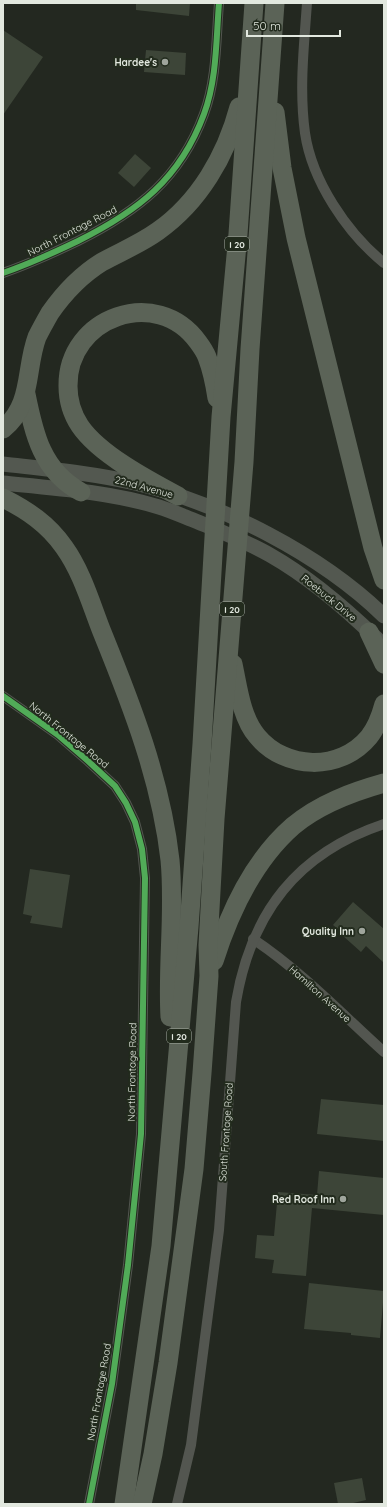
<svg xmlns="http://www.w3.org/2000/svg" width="387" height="1507" viewBox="0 0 387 1507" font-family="Quicksand,sans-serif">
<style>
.building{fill:#3d4538}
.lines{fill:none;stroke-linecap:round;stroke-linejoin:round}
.minor{stroke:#535650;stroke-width:10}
.secondary{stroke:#535850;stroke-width:15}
.motorway{stroke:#5b6357;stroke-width:19}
.cycleway-casing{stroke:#222b1d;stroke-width:8}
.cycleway{stroke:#51ab58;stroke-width:6}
.poi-dot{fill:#9fa59c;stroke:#222b1d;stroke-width:1.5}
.labels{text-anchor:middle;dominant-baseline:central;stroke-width:4;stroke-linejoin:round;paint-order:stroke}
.shield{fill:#222b1d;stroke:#a8afa5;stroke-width:1}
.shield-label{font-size:9px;font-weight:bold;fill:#e2e8df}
.poi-label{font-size:10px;font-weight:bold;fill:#e2e8df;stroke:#222b1d;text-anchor:end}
.street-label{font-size:10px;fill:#e2e8df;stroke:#222b1d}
</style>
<rect width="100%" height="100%" fill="#232820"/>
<g class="building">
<polygon points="136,3 190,3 189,16 136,10"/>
<polygon points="3,30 43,57 3,115"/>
<polygon points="146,50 186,53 185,75 144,72"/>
<polygon points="135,154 151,168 134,187 118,173"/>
<polygon points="30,869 70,875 62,928 30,923 32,916 23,914"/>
<polygon points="353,902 384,929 384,963 366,946 361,952 342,935 343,933 333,925"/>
<polygon points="321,1099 384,1105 384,1141 317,1134"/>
<polygon points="319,1171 384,1178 384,1215 312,1208 306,1276 272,1273 274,1260 255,1258 257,1235 274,1236 278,1192 317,1195"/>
<polygon points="309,1283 384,1291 380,1338 351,1335 351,1333 304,1329"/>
<polygon points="362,1478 366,1500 349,1504 338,1504 334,1483"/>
</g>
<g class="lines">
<g class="minor">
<path d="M307 3C304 46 299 90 305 133 312 181 347 233 384 263"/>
<path d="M3 273C29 264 53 253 78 241 138 211 180 179 204 114 217 79 216 40 219 3"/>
<polyline points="3,696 58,735 88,761 115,786 126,803 135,822 142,849 145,878 141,1134 128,1265 112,1384 89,1504"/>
<path d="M253 939C301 971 342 1014 384 1052"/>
<path d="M177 1504 191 1445 219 1230 236 1002C251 913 297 853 384 824"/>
</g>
<g class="secondary">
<path d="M3 464C47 469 92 473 135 483 222 504 320 554 384 616"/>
<path d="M3 483C54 488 110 492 159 507 172 511 185 517 198 522 222 532 247 542 270 555 307 576 346 609 377 639"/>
</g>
<g class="motorway">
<polyline points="275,112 282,168 296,238 373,548 384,580"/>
<path d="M26 394C34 434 42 471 81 492"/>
<path d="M3 429C33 405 25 369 37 337 41 329 46 320 50 313 64 293 81 275 102 262 120 252 140 244 158 231 199 202 226 156 239 107"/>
<path d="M178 496C148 480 99 454 80 426 72 414 68 400 68 386 67 317 157 285 198 342 201 346 205 352 207 357 212 370 215 385 217 398"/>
<path d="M3 498C27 510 48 524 64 547 82 572 91 604 102 632 132 706 161 780 170 860 175 912 167 965 170 1017"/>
<polyline points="369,632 384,664"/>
<path d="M233 664C238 687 241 717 257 736 285 770 340 772 369 737 377 727 381 715 384 704"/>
<path d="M214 961C230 911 253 861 293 826 319 804 352 792 384 783"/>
<polyline points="124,1504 161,1246 189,927 202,744 221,417 238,234 254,3"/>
<polyline points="142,1504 153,1454 168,1363 194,1169 202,1073 209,976 208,945 215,819 244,462 250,349 275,3"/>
</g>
<defs>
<g id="cycleway">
<path d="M3 273C29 264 53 253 78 241 138 211 180 179 204 114 217 79 216 40 219 3"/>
<polyline points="3,696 58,735 88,761 115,786 126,803 135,822 142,849 145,878 141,1134 128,1265 112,1384 89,1504"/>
</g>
</defs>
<use href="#cycleway" class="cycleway-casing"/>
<use href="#cycleway" class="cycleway"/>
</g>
<g class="poi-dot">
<circle cx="165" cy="62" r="4"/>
<circle cx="362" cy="931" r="4"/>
<circle cx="343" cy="1199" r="4"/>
</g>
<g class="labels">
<g class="shield">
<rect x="225" y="237" width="24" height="14" rx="3"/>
<rect x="220" y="602" width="24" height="14" rx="3"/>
<rect x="167" y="1029" width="24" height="14" rx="3"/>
</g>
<g class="shield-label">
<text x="237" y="244">I 20</text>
<text x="232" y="609">I 20</text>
<text x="179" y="1036">I 20</text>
</g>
<g class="poi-label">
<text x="157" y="62">Hardee's</text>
<text x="354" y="931">Quality Inn</text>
<text x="335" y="1199">Red Roof Inn</text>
</g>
<g class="street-label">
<text transform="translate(72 231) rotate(-27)">North Frontage Road</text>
<text transform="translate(144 487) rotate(15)">22nd Avenue</text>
<text transform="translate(329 598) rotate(39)">Roebuck Drive</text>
<text transform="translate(69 735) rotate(39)">North Frontage Road</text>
<text transform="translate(320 994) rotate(42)">Hamilton Avenue</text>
<text transform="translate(132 1072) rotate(-89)">North Frontage Road</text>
<text transform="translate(226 1132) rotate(-86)">South Frontage Road</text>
<text transform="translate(99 1392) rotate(-80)">North Frontage Road</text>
</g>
</g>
<rect width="387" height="1507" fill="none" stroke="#e2e8df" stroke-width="8"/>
<path d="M247 30v6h93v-6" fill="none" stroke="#e2e8df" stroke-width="2"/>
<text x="253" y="30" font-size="12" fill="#e2e8df" stroke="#222b1d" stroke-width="3" paint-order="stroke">50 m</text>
</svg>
